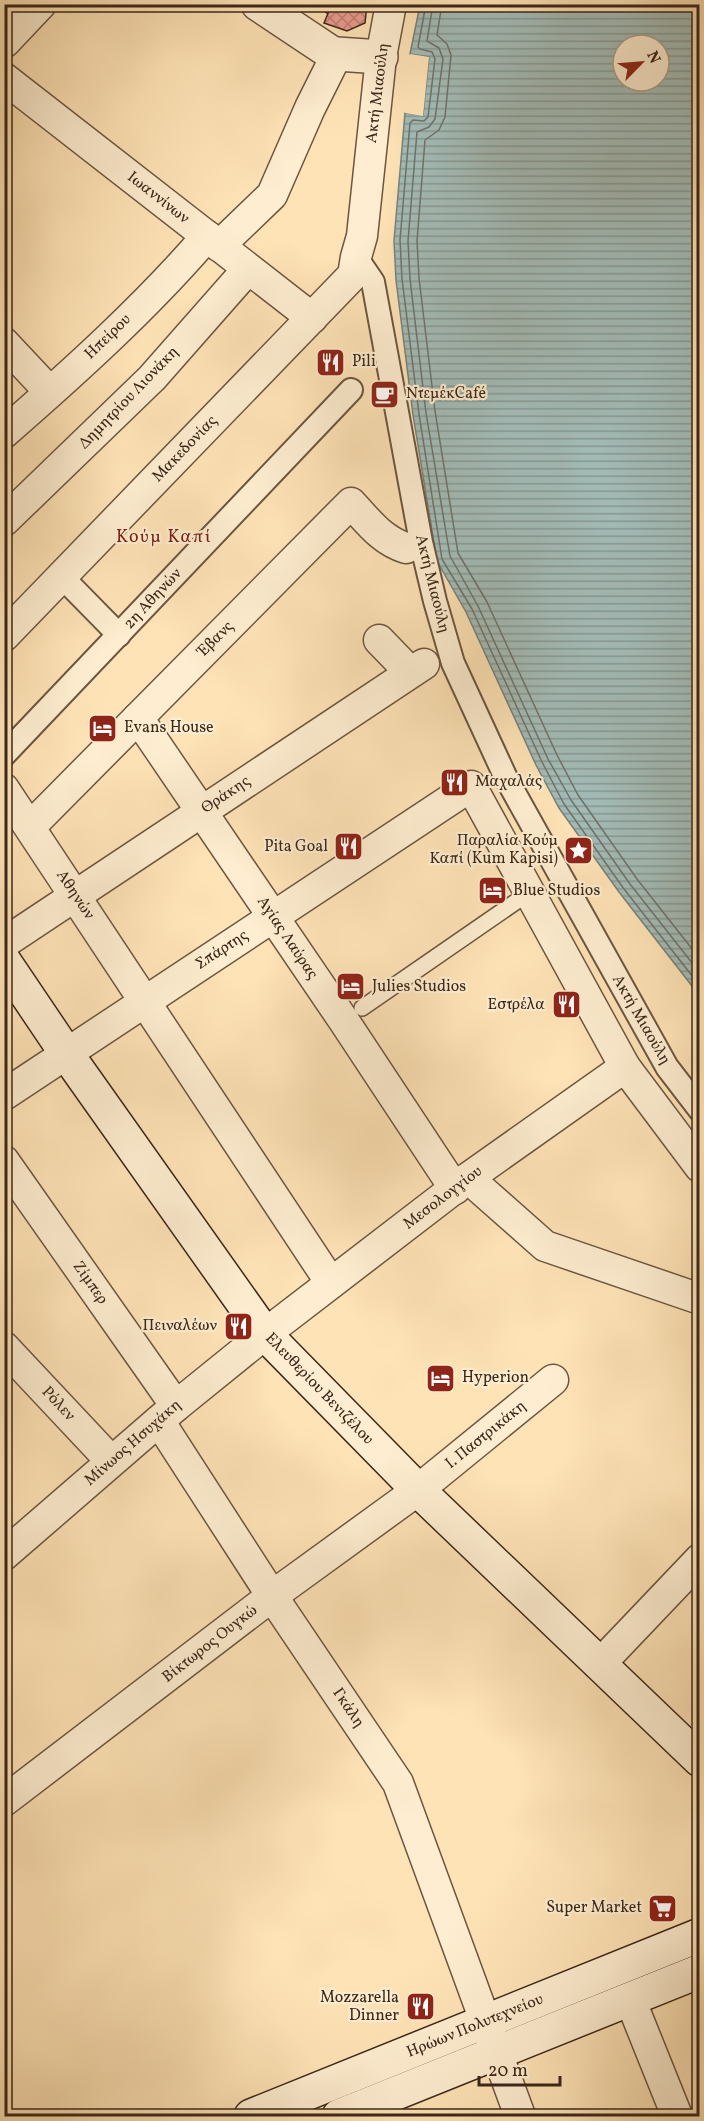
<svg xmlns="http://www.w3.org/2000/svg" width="704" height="2121" viewBox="0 0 704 2121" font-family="Vollkorn,serif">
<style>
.water{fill:url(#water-rules);stroke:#798079;stroke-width:1.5;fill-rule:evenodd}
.pier{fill:#fee3b6}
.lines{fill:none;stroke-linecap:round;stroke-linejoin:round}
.shore{stroke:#6f7269;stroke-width:1.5}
.building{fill:url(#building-cross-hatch);stroke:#3b271a;stroke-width:1.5}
.service-casing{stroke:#6c5641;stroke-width:18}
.pedestrian-casing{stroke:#6c5641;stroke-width:26}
.minor-casing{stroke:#6c5641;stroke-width:33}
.tertiary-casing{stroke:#6c5641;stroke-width:36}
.secondary-casing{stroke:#3b271a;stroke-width:36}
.service{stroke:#feedd0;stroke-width:15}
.pedestrian{stroke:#feedd0;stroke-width:22}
.minor{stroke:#feedd0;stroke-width:30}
.tertiary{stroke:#feedd0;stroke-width:33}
.secondary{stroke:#feedd0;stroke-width:33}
.labels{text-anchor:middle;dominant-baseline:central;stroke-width:4.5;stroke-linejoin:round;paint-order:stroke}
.street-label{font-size:16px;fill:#3b271a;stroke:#feedd0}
.poi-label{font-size:16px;fill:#3b271a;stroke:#feedd0;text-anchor:start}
.neighbourhood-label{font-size:18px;letter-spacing:1.5px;fill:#7a1f14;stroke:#feedd0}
</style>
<defs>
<pattern id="water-rules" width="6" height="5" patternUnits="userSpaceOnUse" patternTransform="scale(1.5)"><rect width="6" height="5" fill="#a3bcb8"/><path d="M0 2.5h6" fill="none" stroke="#869995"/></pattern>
<pattern id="building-cross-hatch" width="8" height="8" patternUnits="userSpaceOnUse" patternTransform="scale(1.5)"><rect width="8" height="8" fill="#eb9b90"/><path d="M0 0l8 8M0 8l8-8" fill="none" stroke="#c07e75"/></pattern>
</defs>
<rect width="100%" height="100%" fill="#fee3b6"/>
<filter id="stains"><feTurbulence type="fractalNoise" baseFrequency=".00333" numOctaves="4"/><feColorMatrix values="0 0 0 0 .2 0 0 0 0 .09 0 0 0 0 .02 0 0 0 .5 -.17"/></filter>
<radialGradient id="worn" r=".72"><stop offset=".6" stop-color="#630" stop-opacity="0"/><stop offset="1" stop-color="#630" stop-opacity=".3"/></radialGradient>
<path class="water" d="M420 5H699V995L619 892 559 808 536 765 466 612 437 561 413 415 396 280 394 241 405 113 423 115 429 57 410 54ZM623 45H659V81H623Z"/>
<polygon class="pier" points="410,54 429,57 423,116 405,113 405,110 420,112 426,59 410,57"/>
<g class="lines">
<g class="shore">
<polyline points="426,4 418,47 420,49 432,52 435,59 428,117 424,121 413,120 410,123 400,240 402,279 419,414 442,559 472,609 542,762 564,804 624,889 700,986"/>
<polyline points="433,4 427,41 439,48 443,59 435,119 429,127 417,132 408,241 410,279 426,413 450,556 478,606 548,759 571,800 630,884 700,973"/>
<polyline points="442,4 437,35 447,44 451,55 445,117 439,130 425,140 417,241 419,278 435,411 458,553 487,602 557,755 578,795 637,879 700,959"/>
</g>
</g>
<g class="building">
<polygon points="316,4 332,4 328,14"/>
<polygon points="332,4 367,4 365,23 347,31 324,23"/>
</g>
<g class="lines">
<defs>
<polyline id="service" points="362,1008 530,892"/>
<g id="pedestrian">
<polyline points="356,257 373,282 421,542 435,601 453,663 506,778 667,1067 700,1110"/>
<polyline points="62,577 119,635"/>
<polyline points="4,755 351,390"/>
</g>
<g id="minor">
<polyline points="4,78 312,318"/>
<polyline points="219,246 272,195 310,108 337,54"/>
<polyline points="4,343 50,392"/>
<path d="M4 433C74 372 147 306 207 236"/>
<polyline points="4,521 152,378 248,269"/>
<polyline points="4,636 353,275 356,257 362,236 381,57 391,4"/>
<polyline points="379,640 410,672"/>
<polyline points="138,718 344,1021 455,1189"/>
<polyline points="4,789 331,1283"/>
<path d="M30 827 351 503C368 521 381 540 406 548"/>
<polyline points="4,943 424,664"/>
<polyline points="4,1095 471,786 625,1067 700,1167"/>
<polyline points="4,1161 176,1406"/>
<polyline points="468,1178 545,1246 700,1299"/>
<polyline points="4,1347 111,1461"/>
<polyline points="159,1421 272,1596 398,1783 520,2116"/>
<polyline points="4,1555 176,1406 265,1334 468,1178 625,1067"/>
<polyline points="600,1664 700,1559"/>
<polyline points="4,1801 272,1596 418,1490 553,1380"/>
<polyline points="630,1999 677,2116"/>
</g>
<g id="tertiary">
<polyline points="258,4 330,52 337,54 381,57"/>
<polyline points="4,41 39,4"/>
</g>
<g id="secondary">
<polyline points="4,961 66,1053 265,1334 418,1490 700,1760"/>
<polyline points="251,2116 700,1935"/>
<polyline points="339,2116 700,1971"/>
</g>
</defs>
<use href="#service" class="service-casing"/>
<use href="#pedestrian" class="pedestrian-casing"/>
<use href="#minor" class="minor-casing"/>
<use href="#tertiary" class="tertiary-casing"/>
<use href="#secondary" class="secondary-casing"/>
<use href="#service" class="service"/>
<use href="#pedestrian" class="pedestrian"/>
<use href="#minor" class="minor"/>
<use href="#tertiary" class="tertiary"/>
<use href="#secondary" class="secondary"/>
</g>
<defs>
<symbol id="restaurant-square" viewBox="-11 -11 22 22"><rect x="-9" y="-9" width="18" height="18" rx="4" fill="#8f2418" stroke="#feedd0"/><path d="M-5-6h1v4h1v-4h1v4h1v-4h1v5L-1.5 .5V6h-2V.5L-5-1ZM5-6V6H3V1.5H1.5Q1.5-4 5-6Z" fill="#fff"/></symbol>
<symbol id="cafe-square" viewBox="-11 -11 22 22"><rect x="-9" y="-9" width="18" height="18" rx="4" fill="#8f2418" stroke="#feedd0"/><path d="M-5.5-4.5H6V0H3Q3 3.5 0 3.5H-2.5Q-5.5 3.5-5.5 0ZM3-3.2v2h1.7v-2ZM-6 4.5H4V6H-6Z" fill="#fff"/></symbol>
<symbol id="hotel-square" viewBox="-11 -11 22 22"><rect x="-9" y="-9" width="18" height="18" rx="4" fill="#8f2418" stroke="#feedd0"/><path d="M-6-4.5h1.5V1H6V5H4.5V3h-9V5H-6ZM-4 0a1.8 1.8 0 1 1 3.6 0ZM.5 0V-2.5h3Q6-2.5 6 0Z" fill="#fff"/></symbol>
<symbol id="sight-square" viewBox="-11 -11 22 22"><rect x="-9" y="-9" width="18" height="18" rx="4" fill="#8f2418" stroke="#feedd0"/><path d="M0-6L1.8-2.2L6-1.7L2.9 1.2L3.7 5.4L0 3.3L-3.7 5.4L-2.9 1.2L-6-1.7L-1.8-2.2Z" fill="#fff"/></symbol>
<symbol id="supermarket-square" viewBox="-11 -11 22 22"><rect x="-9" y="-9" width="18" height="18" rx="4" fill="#8f2418" stroke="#feedd0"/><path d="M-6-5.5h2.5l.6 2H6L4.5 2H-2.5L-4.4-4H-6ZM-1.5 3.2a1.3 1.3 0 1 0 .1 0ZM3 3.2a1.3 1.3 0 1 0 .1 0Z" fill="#fff"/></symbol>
</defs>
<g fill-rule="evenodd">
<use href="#restaurant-square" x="314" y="346" width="33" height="33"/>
<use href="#cafe-square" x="368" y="378" width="33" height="33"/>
<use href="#hotel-square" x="86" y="712" width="33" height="33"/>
<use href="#restaurant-square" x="438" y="766" width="33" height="33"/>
<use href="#restaurant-square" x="332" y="830" width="33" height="33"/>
<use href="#sight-square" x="562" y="834" width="33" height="33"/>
<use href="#hotel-square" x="476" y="874" width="33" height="33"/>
<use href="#hotel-square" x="334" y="970" width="33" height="33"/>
<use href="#restaurant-square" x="550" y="988" width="33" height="33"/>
<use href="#restaurant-square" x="222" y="1310" width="33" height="33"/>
<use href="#hotel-square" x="424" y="1362" width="33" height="33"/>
<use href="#supermarket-square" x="646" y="1892" width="33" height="33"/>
<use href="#restaurant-square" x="404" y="1990" width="33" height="33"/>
</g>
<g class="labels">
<g class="street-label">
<text transform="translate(378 93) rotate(-83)">Ακτή Μιαούλη</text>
<text transform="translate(158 198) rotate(38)">Ιωαννίνων</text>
<text transform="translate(108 337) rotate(-44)">Ηπείρου</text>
<text transform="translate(129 398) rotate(-46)">Δημητρίου Λιονάκη</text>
<text transform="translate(185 449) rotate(-46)">Μακεδονίας</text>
<text transform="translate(432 584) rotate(76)">Ακτή Μιαούλη</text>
<text transform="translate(153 599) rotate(-47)">2η Αθηνών</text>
<text transform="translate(216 639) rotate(-45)">Έβανς</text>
<text transform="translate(226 795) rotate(-34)">Θράκης</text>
<text transform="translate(75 895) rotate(56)">Αθηνών</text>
<text transform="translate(287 938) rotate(56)">Αγίας Λαύρας</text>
<text transform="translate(222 950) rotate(-33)">Σπάρτης</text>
<text transform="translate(641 1020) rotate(60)">Ακτή Μιαούλη</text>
<text transform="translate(443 1198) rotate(-37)">Μεσολογγίου</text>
<text transform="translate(90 1283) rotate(55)">Ζίμπερ</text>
<text transform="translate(319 1389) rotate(46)">Ελευθερίου Βενιζέλου</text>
<text transform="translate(58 1404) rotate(47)">Ρόλεν</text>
<text transform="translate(486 1435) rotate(-39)">Ι. Παστρικάκη</text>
<text transform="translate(133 1443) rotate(-41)">Μίνωος Ησυχάκη</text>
<text transform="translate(210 1644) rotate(-38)">Βίκτωρος Ουγκώ</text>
<text transform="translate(348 1708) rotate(56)">Γκάλη</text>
<text transform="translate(475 2026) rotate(-22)">Ηρώων Πολυτεχνείου</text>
</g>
<g class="poi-label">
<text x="352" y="362">Pili</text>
<text x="406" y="394">ΝτεμέκCafé</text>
<text x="124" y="728">Evans House</text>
<text x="475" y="782">Μαχαλάς</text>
<text x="558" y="841" text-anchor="end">Παραλία Κούμ<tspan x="558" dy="18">Καπί (Kum Kapisi)</tspan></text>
<text x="328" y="847" text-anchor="end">Pita Goal</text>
<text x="513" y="891">Blue Studios</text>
<text x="372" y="987">Julies Studios</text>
<text x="545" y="1005" text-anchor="end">Εστρέλα</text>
<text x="217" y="1326" text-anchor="end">Πειναλέων</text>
<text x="462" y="1378">Hyperion</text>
<text x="642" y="1908" text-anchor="end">Super Market</text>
<text x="399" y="1998" text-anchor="end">Mozzarella<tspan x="399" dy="18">Dinner</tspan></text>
</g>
<g class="neighbourhood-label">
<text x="164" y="537">Κούμ Καπί</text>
</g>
</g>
<rect width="704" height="2121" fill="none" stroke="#fee3b6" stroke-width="24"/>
<rect x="6" y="6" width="692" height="2109" fill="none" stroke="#3b271a" stroke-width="3"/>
<rect x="12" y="12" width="680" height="2097" fill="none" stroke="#3b271a" stroke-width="1.5"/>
<g transform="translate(641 63) rotate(65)"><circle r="28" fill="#feedd0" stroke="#b09e87" stroke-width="1.5"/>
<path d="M0-4.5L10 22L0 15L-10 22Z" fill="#8f2418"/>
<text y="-9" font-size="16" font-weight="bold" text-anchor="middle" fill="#3b271a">N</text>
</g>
<path d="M479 2076v9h81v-9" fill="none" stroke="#3b271a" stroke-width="3"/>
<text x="488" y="2076" font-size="18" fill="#3b271a" stroke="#feedd0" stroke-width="4.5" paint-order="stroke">20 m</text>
<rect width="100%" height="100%" filter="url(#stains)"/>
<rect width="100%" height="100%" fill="url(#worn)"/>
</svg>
